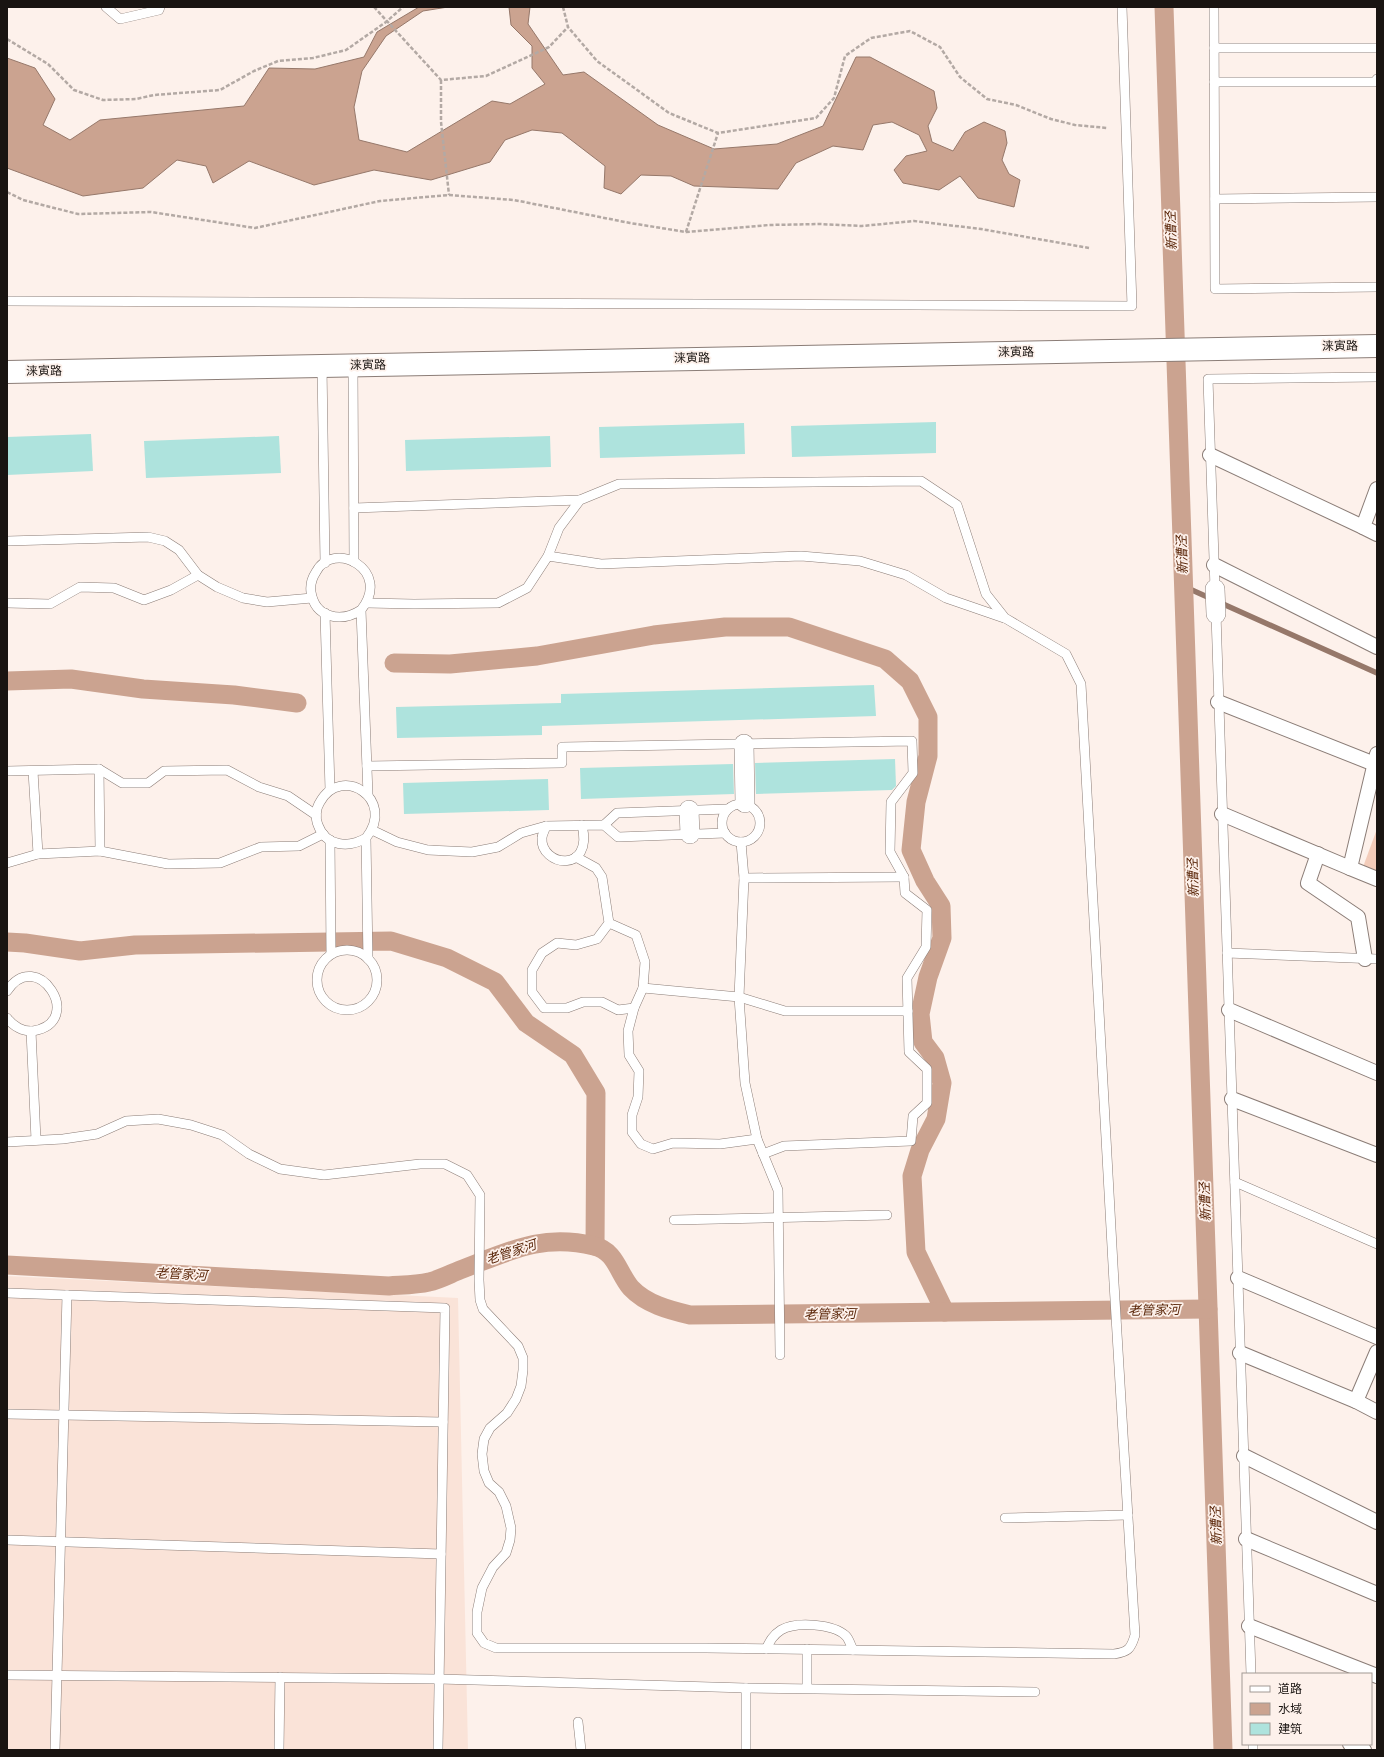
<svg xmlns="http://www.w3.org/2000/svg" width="1384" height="1757" viewBox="0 0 1384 1757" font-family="'Fira Sans','Noto Sans SC',sans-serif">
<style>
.built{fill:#fae3d8}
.green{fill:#f3ccba}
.water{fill:#cba390;stroke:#96786a}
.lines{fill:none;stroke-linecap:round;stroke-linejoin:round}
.stream{stroke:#96786a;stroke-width:5.5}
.canal{stroke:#cba390;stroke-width:19}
.building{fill:#aee3dd}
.service-casing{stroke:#8b7d77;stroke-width:10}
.pedestrian-casing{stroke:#8b7d77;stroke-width:16}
.minor-casing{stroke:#8b7d77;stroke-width:20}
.tertiary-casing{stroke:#8b7d77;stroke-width:24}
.path{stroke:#b3a9a4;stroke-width:2.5;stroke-dasharray:4 2;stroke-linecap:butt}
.service{stroke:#fff;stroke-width:9}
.pedestrian{stroke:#fff;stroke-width:14}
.minor{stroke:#fff;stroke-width:19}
.tertiary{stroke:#fff;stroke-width:22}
.labels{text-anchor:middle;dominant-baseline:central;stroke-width:3.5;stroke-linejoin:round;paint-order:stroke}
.street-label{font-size:12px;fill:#191411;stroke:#fdf1eb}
.water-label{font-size:13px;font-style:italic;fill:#5c280b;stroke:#fdf1eb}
</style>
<rect width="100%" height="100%" fill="#fdf1eb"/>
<polygon class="built" points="7,1276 458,1298 468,1750 7,1750"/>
<polygon class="green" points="1377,829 1377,872 1363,867"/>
<polygon class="water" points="419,7 448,7 423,11 386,36 362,71 354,107 359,140 407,152 492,101 510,104 545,84 532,68 532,46 511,25 509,7 530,7 528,24 563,75 584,72 658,125 714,149 777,144 823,126 856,57 870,57 934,91 937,108 928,126 932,142 953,151 965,132 984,122 1005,131 1007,143 1002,160 1009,174 1020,180 1014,207 978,198 960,176 939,190 903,183 894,170 906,156 927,151 919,135 892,122 873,125 863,150 833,146 796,163 778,189 694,186 671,176 641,175 621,194 604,188 605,166 562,133 532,130 505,140 490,162 431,180 374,170 314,185 249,161 213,183 206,166 177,160 143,188 83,196 7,168 7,58 35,68 55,99 43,125 70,140 100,120 244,106 269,68 315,69 364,57 377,32"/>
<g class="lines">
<polyline class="stream" points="1183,586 1377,673"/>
<g class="canal">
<polyline points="1164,7 1223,1750"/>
<polyline points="394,663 450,664 537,656 654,635 725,627 789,627 885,659 910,681 928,717 928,756 916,802 911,850 925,881 941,906 942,938 928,977 920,1014 923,1042 935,1058 942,1083 936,1119 920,1150 912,1176 916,1252 945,1312"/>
<polyline points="7,681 71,679 143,689 234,695 297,703"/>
<polyline points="7,942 25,943 80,951 135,945 391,941 447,958 495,982 526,1023 573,1055 596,1093 595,1246"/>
<path d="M7 1265 389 1286C402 1285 416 1285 429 1282 439 1280 450 1274 460 1270 508 1252 541 1233 594 1246 616 1251 618 1273 631 1288 646 1304 669 1310 690 1315L1208 1309"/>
</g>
</g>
<g class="building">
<polygon points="936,422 936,453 792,457 791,426"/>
<polygon points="744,423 745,454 600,458 599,427"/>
<polygon points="91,434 93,471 7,475 7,437"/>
<polygon points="279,436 281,473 146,478 144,441"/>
<polygon points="550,436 551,467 406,471 405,440"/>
<polygon points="874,685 876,716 542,726 542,735 397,738 396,707 561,703 561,694"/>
<polygon points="895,759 896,786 892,790 756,794 755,763"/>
<polygon points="733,764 734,794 581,799 580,768"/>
<polygon points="548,779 549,810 404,814 403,783"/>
</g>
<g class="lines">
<defs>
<g id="service">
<polyline points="106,7 120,19 159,10 160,7"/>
<polyline points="1214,7 1215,289 1377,287"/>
<polyline points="1214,48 1377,48"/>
<polyline points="1214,82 1375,82 1377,79"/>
<polyline points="1215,199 1377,197"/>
<polyline points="7,301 1132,306 1122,7"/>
<polyline points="353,365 354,562"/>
<polyline points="322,366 325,563"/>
<polyline points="354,508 580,500"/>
<polyline points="7,541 148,537 165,541 179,550 198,575 217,587 243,598 267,602 312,598"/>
<polyline points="548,556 601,564 801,556 860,561 906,575 946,598 1004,618"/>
<polyline points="1215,589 1208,379 1377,377"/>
<polyline points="7,603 50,604 80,587 114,588 144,600 171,590 198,575"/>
<path d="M361 610C341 623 315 618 311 592 310 585 312 578 316 572 333 539 393 570 361 610L368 795"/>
<polyline points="325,613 330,790"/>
<polyline points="1216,614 1251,1674"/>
<polyline points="367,766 562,763 562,747 912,741 913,773 891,802 890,852 904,877 905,893 927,910 926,947 907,978 909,1052 927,1069 927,1103 913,1116 911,1141 784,1146 763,1154"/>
<polyline points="99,769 100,851"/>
<polyline points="7,771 99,769 122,783 148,783 164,771 227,770 259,787 288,796 316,815"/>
<polyline points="33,771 38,854"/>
<circle cx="741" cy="823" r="19"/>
<polyline points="604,825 617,813 727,809"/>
<path d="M546 826C545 830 542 834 542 838 540 866 594 875 582 825"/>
<polyline points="372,830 397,842 428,850 472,852 498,847 521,833 546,826 604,825 618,837 725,833"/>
<path d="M366 838C349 848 326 847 318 825 315 818 316 808 320 802 341 764 397 799 366 838L368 959"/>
<polyline points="330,840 331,954"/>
<polyline points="741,842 744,878 739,997 745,1083 757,1139 778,1190 780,1355"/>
<polyline points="576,857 596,868 602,877 609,923 597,939 576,945 557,943 542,953 532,970 532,992 544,1008 567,1008 583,1002 602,1002 618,1010 634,1008 643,988 645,962 636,935 609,923"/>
<polyline points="7,863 38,854 100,851 168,864 220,863 261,847 299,846 323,834"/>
<polyline points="744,878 904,877"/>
<circle cx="347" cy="980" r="30"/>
<polyline points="1227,953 1377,959"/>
<polyline points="643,988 739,997 785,1011 908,1011"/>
<path d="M7 991C37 945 87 1022 33 1031 23 1032 13 1026 7 1018"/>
<polyline points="634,1008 628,1031 629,1055 639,1071 638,1097 632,1115 632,1132 641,1144 653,1149 673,1143 720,1144 757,1139"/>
<polyline points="31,1031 36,1140"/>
<path d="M7 1142 63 1139 97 1134 126 1121 158 1119 191 1125 222 1135 249 1154 280 1169 324 1175 420 1164H445L467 1175 480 1195 479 1280 480 1300 483 1309 518 1346 523 1358V1370L521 1386 516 1399 507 1413 490 1428 484 1439 482 1454 484 1471 489 1483 499 1492 506 1506 511 1528 510 1540 506 1553 493 1567 482 1588 477 1612V1633L484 1643 496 1648H706L1114 1654C1128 1652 1131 1649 1135 1635L1114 1283 1081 684 1066 654 1005 618 986 594 957 505 921 481 619 484 580 500 559 528 548 556 527 588 498 603 414 604 367 603"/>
<polyline points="1235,1182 1377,1244"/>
<polyline points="674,1220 887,1215"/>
<polyline points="7,1293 445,1308 438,1750"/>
<polyline points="7,1414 443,1422"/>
<polyline points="1005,1518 1128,1515"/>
<polyline points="7,1540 441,1554"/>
<path d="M766 1649C770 1641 773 1635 781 1630 796 1621 834 1624 846 1636 849 1639 851 1646 853 1650"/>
<polyline points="7,1675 439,1679 746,1688 1035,1692"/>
<polyline points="746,1688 746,1750"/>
<polyline points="807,1688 807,1649"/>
<polyline points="578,1722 581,1750"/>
<polyline points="1253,1744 1253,1750"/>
<polyline points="55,1750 67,1295"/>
<polyline points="279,1750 280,1677"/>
</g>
<g id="pedestrian">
<polyline points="1210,455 1363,527"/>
<polyline points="1377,489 1363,527 1377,534"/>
<polyline points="1214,565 1377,647"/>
<polyline points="1218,702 1377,765"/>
<polyline points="1377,754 1350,868 1377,879"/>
<polyline points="1222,814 1350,868"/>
<polyline points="1318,854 1308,883 1358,917 1365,959"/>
<polyline points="1229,1010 1377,1073"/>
<polyline points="1232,1099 1377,1155"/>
<polyline points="1238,1278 1377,1337"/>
<polyline points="1377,1352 1356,1401 1377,1412"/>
<polyline points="1240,1353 1356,1401"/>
<polyline points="1244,1456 1377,1522"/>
<polyline points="1246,1539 1377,1594"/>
<polyline points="1249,1626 1377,1676"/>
<polyline points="1350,1744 1364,1750"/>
</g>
<g id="minor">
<polyline points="1215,589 1216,614"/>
<polyline points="744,744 745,803"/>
<polyline points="689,810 690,834"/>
</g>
<polyline id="tertiary" points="7,372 1377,346"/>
</defs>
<use href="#service" class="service-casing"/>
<use href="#pedestrian" class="pedestrian-casing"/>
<use href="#minor" class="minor-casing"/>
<use href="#tertiary" class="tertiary-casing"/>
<g class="path">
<polyline points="374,7 441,80 486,76 549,47 568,27"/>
<polyline points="563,7 568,27 597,61 669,113 718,133 816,118 834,98 845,56 871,38 910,31 940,47 960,77 987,99 1016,105 1051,119 1075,125 1107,128"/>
<polyline points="7,39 48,64 74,90 103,100 136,99 154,95 220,90 254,71 278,61 313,58 346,50 386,22 403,7"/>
<polyline points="441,80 441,122 449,195"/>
<polyline points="7,192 23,200 78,214 151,212 255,228 380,201 449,195 514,200 630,223 686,232 769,225 819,224 862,226 914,221 981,229 1089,248"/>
<polyline points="686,232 718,133"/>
</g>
<use href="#service" class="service"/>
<use href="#pedestrian" class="pedestrian"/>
<use href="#minor" class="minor"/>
<use href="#tertiary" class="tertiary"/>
</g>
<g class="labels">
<g class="street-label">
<text transform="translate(1340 346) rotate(-1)">涞寅路</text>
<text transform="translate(1016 352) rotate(-1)">涞寅路</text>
<text transform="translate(692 358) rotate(-1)">涞寅路</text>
<text transform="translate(368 365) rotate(-1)">涞寅路</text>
<text transform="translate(44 371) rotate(-1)">涞寅路</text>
</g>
<g class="water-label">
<text transform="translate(1171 231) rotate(-92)">新漕泾</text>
<text transform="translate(1182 555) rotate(-92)">新漕泾</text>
<text transform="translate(1193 878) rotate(-92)">新漕泾</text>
<text transform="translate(1205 1202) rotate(-92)">新漕泾</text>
<text transform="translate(511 1252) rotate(-18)">老管家河</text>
<text transform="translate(181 1274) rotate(3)">老管家河</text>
<text transform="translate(1154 1310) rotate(-1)">老管家河</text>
<text transform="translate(830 1314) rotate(-1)">老管家河</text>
<text transform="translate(1216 1526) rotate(-92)">新漕泾</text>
</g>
</g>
<rect width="1384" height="1757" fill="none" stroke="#191411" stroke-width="16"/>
<rect x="1242" y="1673" width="130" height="72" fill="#fdf1eb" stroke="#a29994"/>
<rect x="1250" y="1686" width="20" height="6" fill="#ffffff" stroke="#a29994"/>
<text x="1278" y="1693" font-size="12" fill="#191411">道路</text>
<rect x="1250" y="1703" width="20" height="12" fill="#cba390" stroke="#a29994"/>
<text x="1278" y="1713" font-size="12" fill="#191411">水域</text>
<rect x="1250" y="1723" width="20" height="12" fill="#aee3dd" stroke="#a29994"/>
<text x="1278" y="1733" font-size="12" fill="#191411">建筑</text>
</svg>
